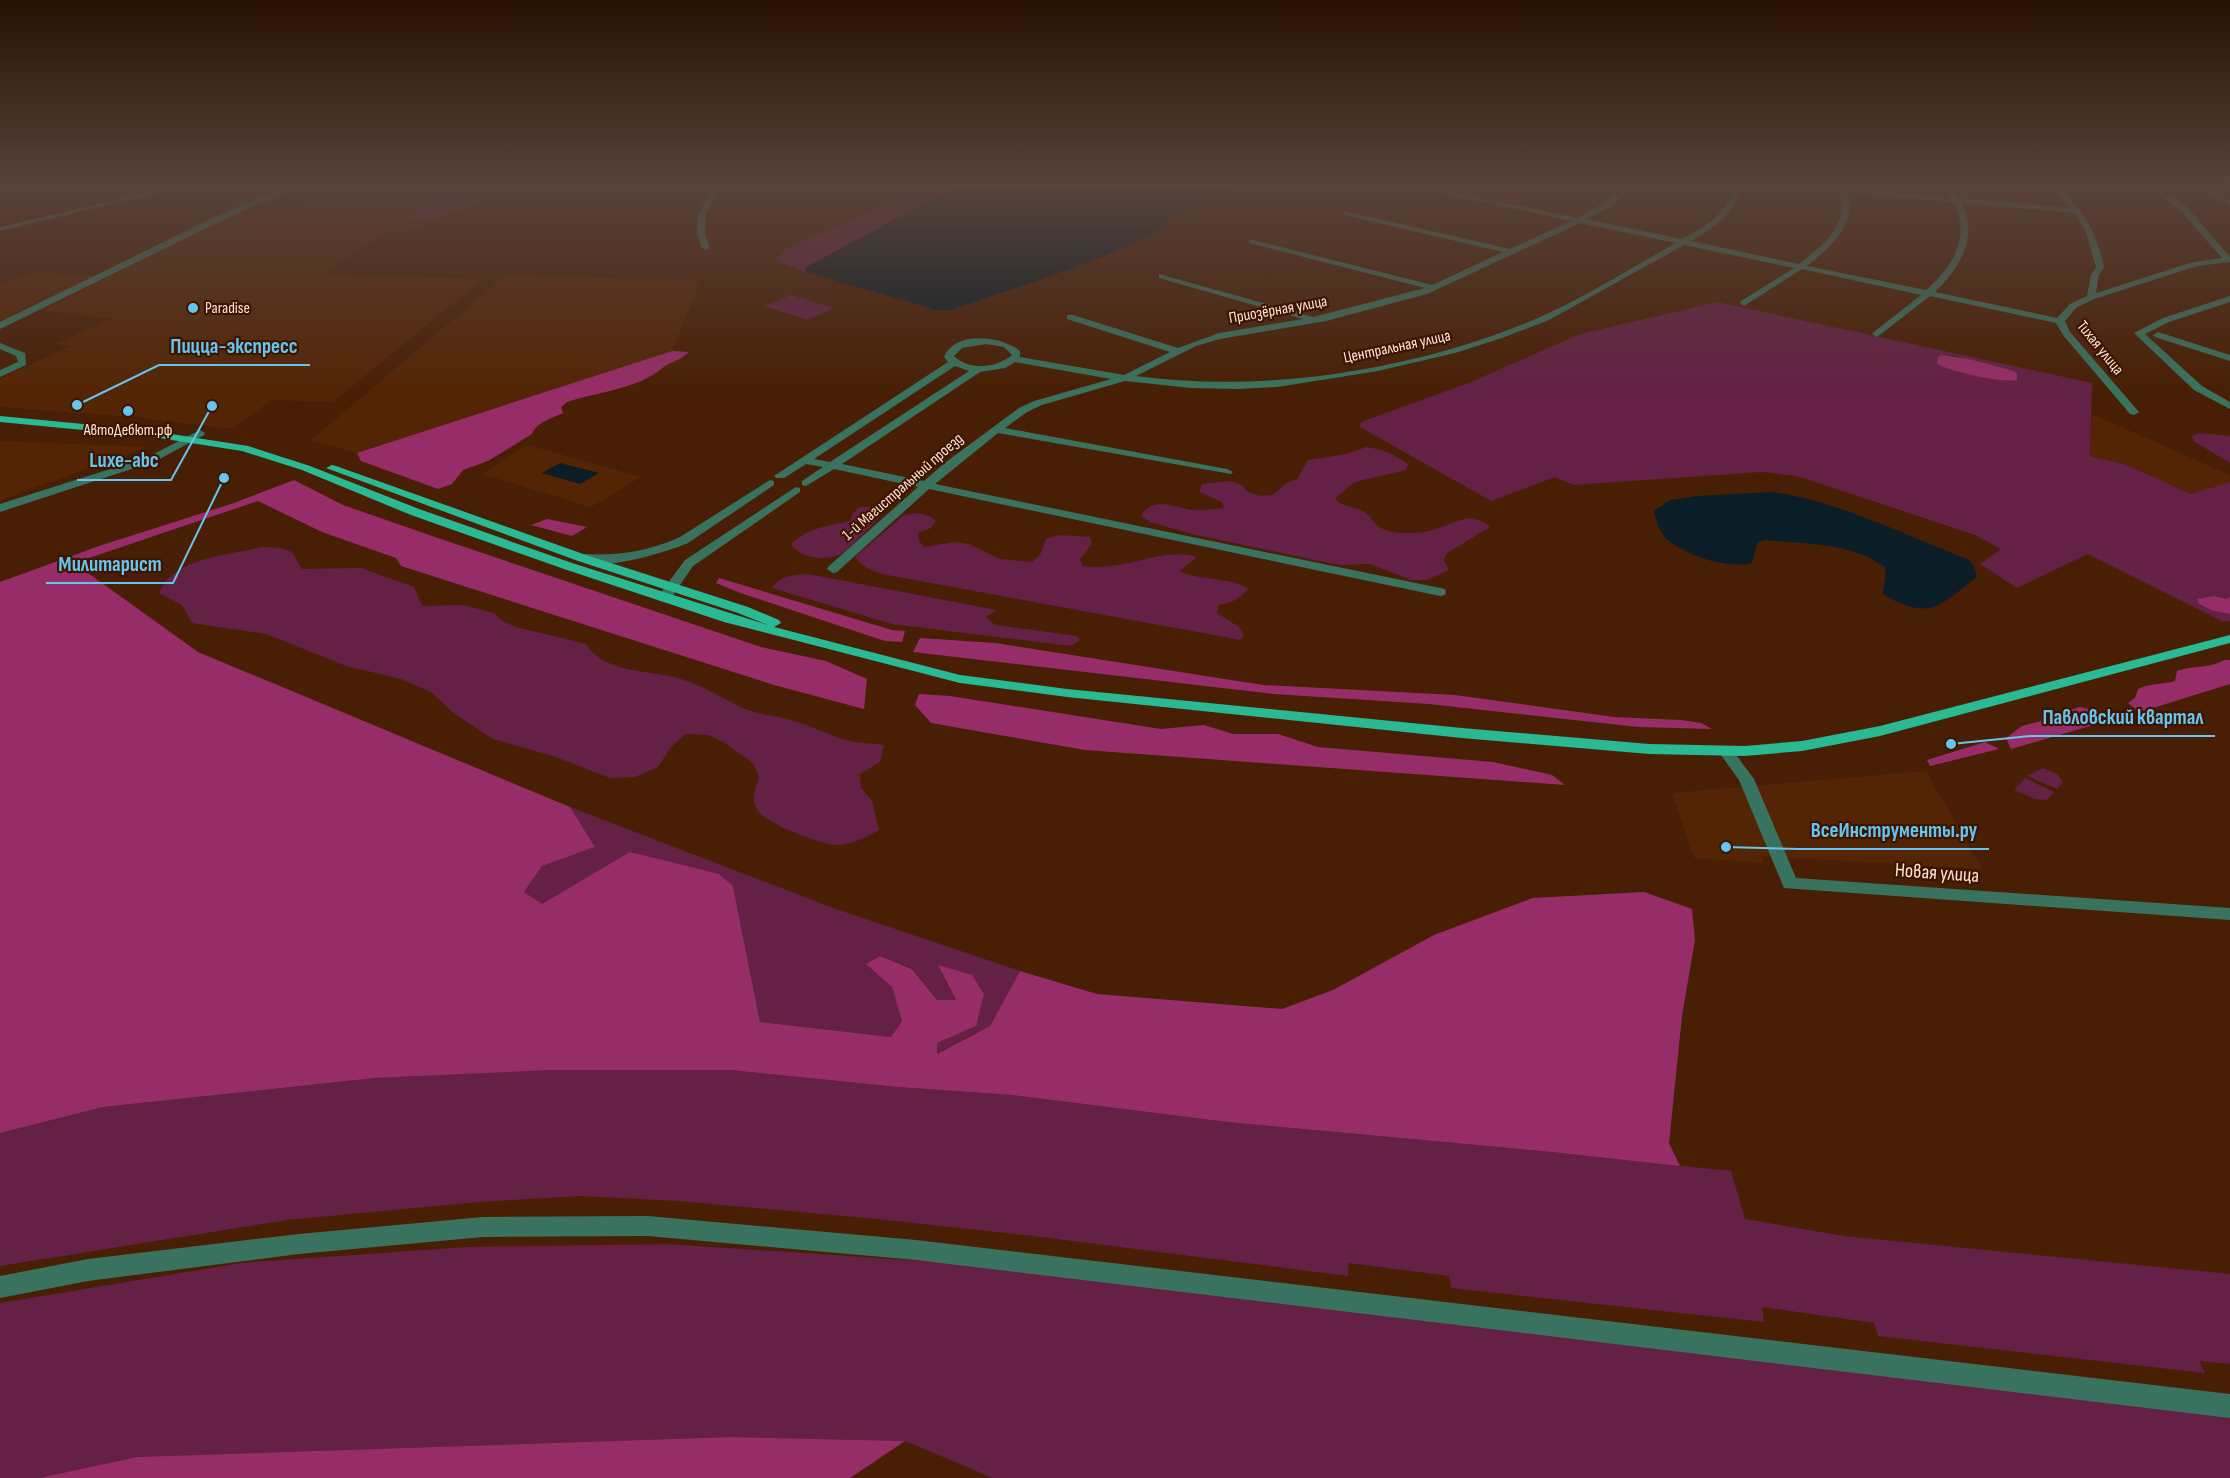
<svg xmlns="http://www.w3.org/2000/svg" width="2230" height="1478" viewBox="0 0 2230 1478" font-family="'Sofia Sans Condensed',sans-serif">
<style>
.built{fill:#542505}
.green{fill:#642045;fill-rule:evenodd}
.forest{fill:#972d68}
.water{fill:#0b1e27}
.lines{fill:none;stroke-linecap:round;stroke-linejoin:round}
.minor{fill:#397360;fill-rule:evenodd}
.major{fill:#29ba93;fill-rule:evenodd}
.poi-dot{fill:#66c4ef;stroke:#3c1500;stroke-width:2}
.labels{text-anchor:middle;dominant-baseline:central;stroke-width:4.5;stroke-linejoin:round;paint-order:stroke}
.far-poi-label{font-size:16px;fill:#ffe3d5;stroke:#3c1500;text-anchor:start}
.far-street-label{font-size:16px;fill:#ffe3d5;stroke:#3c1500}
.street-label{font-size:20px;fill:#ffe3d5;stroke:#3c1500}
.leader{fill:none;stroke:#66c4ef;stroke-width:2}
.callout-dot{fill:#66c4ef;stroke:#3c1500;stroke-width:2}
.callout-label{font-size:21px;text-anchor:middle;font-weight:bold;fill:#66c4ef;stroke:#3c1500;stroke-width:4.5;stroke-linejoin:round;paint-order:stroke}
</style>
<rect width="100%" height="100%" fill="#481f04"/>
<g class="built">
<polygon points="325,194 435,198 401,220 431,221 407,232 387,232 321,275 483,279 333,402 272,400 232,429 134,417 0,407 0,379 70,346 55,344 111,319 40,310 239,211 290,214"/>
<polygon points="36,272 94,276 0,322 0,284"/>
<polygon points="506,275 700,281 672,351 357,453 311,440"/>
<polygon points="2092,414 2230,475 2230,482 2191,494 2127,465 2090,456"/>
<polygon points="0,441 147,447 0,500"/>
<polygon points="528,445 641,477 591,507 482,474"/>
<polygon points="1926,771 1982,869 1762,856 1764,863 1694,858 1672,793"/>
</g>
<g class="green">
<polygon points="405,186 517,186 431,221 404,218 439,196 423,194 415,188"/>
<polygon points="926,189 953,189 807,267 805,272 780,262 777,258 785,250 915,190"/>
<polygon points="791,295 834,308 807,320 764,306"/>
<path d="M1718 302 2092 383 2090 456 2127 465 2191 494 2230 482V597L2228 599 2214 596 2207 598 2214 611 2230 614V621L2224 622 2088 554 2017 588 1980 564 2001 549 1975 535 1797 476 1761 472 1573 485 1555 477 1491 501 1360 427 1361 422 1471 382 1580 334ZM1951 355 2011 370 2017 373 1975 375 1957 372Z"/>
<polygon points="2199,433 2230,436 2230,463 2195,442 2191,436"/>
<path d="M1366 447C1382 449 1395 454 1408 464L1406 470 1355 482 1335 498C1343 509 1357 505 1367 514 1371 517 1374 524 1379 527 1394 536 1423 534 1439 528 1459 521 1470 511 1490 527L1446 554 1444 561 1449 570 1427 580H1411L1370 564 1339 565 1319 561 1192 534 1150 522 1141 516C1152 495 1177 508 1194 510 1204 511 1214 509 1224 508L1222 502 1199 492 1202 484 1231 481 1242 485 1248 492 1260 496 1273 495 1286 483 1297 479 1308 460 1346 454Z"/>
<path d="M860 507H874L881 513 877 520C867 529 849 550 839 555 824 561 801 558 791 545 805 528 829 526 850 521L853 513Z"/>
<path d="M918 513 929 516 936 521 931 528 918 533 919 541 925 547 954 542 969 544 1000 559 1032 562 1040 555 1046 539 1059 535 1090 537 1092 544 1080 559 1083 566C1124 573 1162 546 1197 557L1179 571C1201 581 1227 577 1248 588 1240 600 1232 602 1219 605L1217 613 1239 627 1244 635 1241 640 882 574C870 570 863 567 855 557L904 515Z"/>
<path d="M261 547 280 548 292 552 302 569 361 568 414 587 422 606 463 605 494 613 502 621 516 627 586 644C606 675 650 669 681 679 704 686 722 698 743 708 756 714 769 715 783 718 802 722 820 731 839 738 852 743 869 743 884 745L880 762 860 774 861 788 872 801 879 830C864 838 852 845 835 845 821 845 761 822 756 808 751 797 756 787 759 777L753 763 725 743 709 735 685 734 671 747 658 767 635 777 610 778 553 756 493 739 452 712 431 692 401 679 346 666 266 634 192 623 182 605 159 593C173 557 229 556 261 547Z"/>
<path d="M808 574 997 610 986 617 995 625 1077 636 1080 640 1072 646 892 624 772 588C781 575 793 575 808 574Z"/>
<polygon points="2043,768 2057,774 2063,782 2057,789 2027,776"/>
<polygon points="2025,778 2054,792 2047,800 2035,799 2014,790"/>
<polygon points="570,807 836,909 1020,971 990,1026 936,1054 937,1043 976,1026 938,966 956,1000 937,1000 912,968 880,956 867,964 892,987 902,1021 891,1037 760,1022 733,886 631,852 542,905 524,892 542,866 595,847"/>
<polygon points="552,1070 730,1070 898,1087 1012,1095 1227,1122 1552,1152 1731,1171 1745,1219 1844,1236 2230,1274 2230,1364 2199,1361 2205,1373 1878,1336 1874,1323 1762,1307 1764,1322 1451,1288 1449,1276 1349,1263 1348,1276 1033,1236 867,1218 678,1201 581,1196 479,1202 287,1220 0,1266 0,1133 103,1107 375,1078"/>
<polygon points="667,1244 952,1263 2230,1414 2230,1478 993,1478 905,1441 731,1437 137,1457 39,1478 0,1478 0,1303 241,1263 467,1247"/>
</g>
<g class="forest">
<path d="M672 351 689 352C680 361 669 362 661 369 637 389 597 392 567 402L561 407 563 413C552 418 537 422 532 434L488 461 463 470 452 484 438 489 361 461 357 453Z"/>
<path d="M1942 355 1969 359 2011 370 2017 373V380C2006 384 1945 371 1937 363L1938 357Z"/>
<polygon points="294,480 343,505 435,537 761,647 826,661 867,679 864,709 774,685 401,566 396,558 322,532 258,501 74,563 198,652 570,807 595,847 542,866 524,892 542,904 630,852 719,874 733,886 760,1022 891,1037 902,1021 892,987 866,964 880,956 912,969 937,1000 956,1000 938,965 972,975 984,994 976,1026 937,1043 937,1054 990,1026 1020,971 1097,994 1282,1009 1333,990 1434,935 1533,898 1644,892 1692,909 1695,940 1682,1016 1669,1143 1680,1166 1552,1152 1227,1122 1012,1095 898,1087 730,1070 552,1070 375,1078 103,1107 0,1133 0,582 102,545 234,503"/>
<polygon points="547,519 587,527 572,536 531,525"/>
<polygon points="719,578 892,630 905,631 902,642 885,641 738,592 716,583"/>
<polygon points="2214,596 2227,599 2230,597 2230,614 2214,611 2199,604 2197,599"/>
<polygon points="920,638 995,643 1263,685 1455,695 1614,717 1681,720 1701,723 1712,729 1638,727 1429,704 1274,694 913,652"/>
<path d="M2224 660H2230V684L2140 712 2128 703 2135 698 2138 689C2150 683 2162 685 2175 681L2177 671C2193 665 2209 669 2224 660Z"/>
<polygon points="919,694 950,696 1161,729 1204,725 1233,734 1278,734 1318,747 1493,762 1552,775 1565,785 1085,750 931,723 915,705"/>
<polygon points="2080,707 2097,711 2107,721 2011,749 2006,738 2022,726 2041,721 2042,715 2058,714"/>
<polygon points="1985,742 1999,749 1930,766 1927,760"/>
<polygon points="731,1437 905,1441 850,1478 39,1478 137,1457"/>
</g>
<g class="water">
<path d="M956 186H1248L1170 216 1165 221 1168 226C1100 263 1023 285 951 310H937L805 272 806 267Z"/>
<polygon points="560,463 599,473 580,484 542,473"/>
<path d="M1771 492C1837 500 1907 536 1969 560L1974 566 1977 577C1966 585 1945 604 1933 607 1917 612 1897 603 1883 594 1883 584 1887 579 1885 567 1850 542 1806 544 1764 540L1757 543 1752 563C1727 569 1687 556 1668 540 1660 533 1656 521 1654 511L1670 500 1697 496Z"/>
</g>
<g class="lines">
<g class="minor">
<polygon points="173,186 186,186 0,231 0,227"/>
<path d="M715 186H722C707 210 699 220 710 248L706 250C701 248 700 245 699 239 692 218 704 203 715 186Z"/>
<path d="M1625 186H1633L1612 206 1586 219 1682 239C1705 227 1728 214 1733 186H1741C1736 214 1713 228 1691 241L1799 264C1822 246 1850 224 1840 193L1785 186 1839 188 1838 186H1846V189L1950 198 1944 186H1951L1958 198 2071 208 2049 186H2057C2083 208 2097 233 2104 267L2099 275 2096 293 2193 262 2222 258 2181 211 2151 188 2157 186 2187 207 2230 257V262L2197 266 2094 299 2076 308 2065 321 2070 332 2139 412 2134 415 2130 414 2063 335 2056 323 1930 296 1877 337 1872 334 1874 332 1921 295 1802 269 1744 306 1740 303 1741 301 1794 268 1684 245 1549 320 1502 338 1455 353 1378 371 1277 387 1237 389 1191 388 1125 381 1042 405 1027 412 1005 428 1227 469 1233 472 1231 474 998 433 935 484 1445 589 1446 592 1445 595 1440 596 929 489 837 572 833 573 827 569 829 566 918 487 834 469 806 486 802 485V481L823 467 806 464 784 478H776L774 476 948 362 944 357C955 330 1002 336 1020 351V357L1124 375 1170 352 1067 319V315H1073L1178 348 1219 333 1303 319 1159 278V274L1313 317 1425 288 1249 243V239L1432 285 1503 252 1344 215V211L1510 249 1571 221 1445 194 1442 190 1578 218 1606 202ZM1848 193 1953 202C1972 235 1952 268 1926 290L1807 266C1830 248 1857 224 1848 193ZM1961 203 2075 213 2086 232 2096 267 2091 275 2087 296 2070 304 2057 318 1935 292C1959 269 1980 236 1961 203ZM1580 223 1676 243C1631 268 1587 296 1540 317 1420 369 1266 394 1136 376L1196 346 1220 339 1326 321 1427 294ZM986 344 1004 347 1012 355C996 368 970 371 954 356L962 348ZM1015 362 1111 379 1034 401 1019 408 946 462 924 481 842 464 980 372 1005 368ZM955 366 969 371 830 462 814 459Z"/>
<polygon points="2194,186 2203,186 2230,200 2230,205"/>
<polygon points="282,189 289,191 227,218 0,329 0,322 221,214"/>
<polygon points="2230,296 2230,302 2169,322 2145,334 2202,386 2230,402 2230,409 2194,390 2134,333 2163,318"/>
<polygon points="2158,332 2230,355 2230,361 2155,337 2153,335"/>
<polygon points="0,343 25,353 26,365 0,377 0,370 18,362 16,356 0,349"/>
<polygon points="200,430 205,433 204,435 156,461 0,512 0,504 148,457"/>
<path d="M770 480 774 481V485L688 543C667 552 594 575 576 558L582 554C617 556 647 552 680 537Z"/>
<polygon points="796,487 800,488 800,492 693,566 669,601 659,601 657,598 685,560"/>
<polygon points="1726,746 1731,748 1754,779 1796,878 2230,908 2230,920 1784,888 1739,780 1718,751"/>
<polygon points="648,1216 916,1240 2230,1394 2230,1418 916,1260 648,1236 483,1237 299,1254 88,1281 0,1298 0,1276 88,1259 299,1234 483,1217"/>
</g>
<polygon class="major" points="0,416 146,430 248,446 310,466 419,509 572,563 768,625 738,613 578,561 326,468 332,465 336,466 586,555 748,607 779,620 781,623 774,627 960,675 1067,689 1462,728 1649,744 1745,746 1802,741 1880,726 2230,635 2230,643 1880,736 1802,751 1745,756 1649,754 1462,738 1067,697 960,683 724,622 564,569 411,515 302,470 242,451 146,436 0,422"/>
</g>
<linearGradient id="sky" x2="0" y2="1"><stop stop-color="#281102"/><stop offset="0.47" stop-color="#58423a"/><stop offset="1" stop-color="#58423a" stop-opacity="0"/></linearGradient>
<rect width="2230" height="393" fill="url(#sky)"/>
<g class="poi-dot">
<circle cx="193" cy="308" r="6"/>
<circle cx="128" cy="411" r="6"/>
</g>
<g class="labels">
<g class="far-poi-label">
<text x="205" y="308">Paradise</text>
<text x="128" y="430" text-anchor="middle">АвтоДебют.рф</text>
</g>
<g class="far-street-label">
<text transform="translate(1278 310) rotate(-10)">Приозёрная улица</text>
<text transform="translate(1397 347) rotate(-12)">Центральная улица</text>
<text transform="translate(2100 348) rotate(51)">Тихая улица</text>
<text transform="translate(903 487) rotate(-41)">1-й Магистральный проезд</text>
</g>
<g class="street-label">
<text transform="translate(1937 873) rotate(4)">Новая улица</text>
</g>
</g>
<path class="leader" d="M77 405L159 365H310M212 406L171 480H77M224 478L173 583H46M1951 744L2030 736H2215M1726 847L1799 849H1989"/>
<g class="callout-dot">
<circle cx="77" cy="405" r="6"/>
<circle cx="212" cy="406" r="6"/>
<circle cx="224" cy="478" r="6"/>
<circle cx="1951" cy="744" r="6"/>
<circle cx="1726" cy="847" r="6"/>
</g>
<g class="callout-label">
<text x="234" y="353">Пицца-экспресс</text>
<text x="124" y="467">Luxe-abc</text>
<text x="110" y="571">Милитарист</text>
<text x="2123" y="724">Павловский квартал</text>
<text x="1894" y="837">ВсеИнструменты.ру</text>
</g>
</svg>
